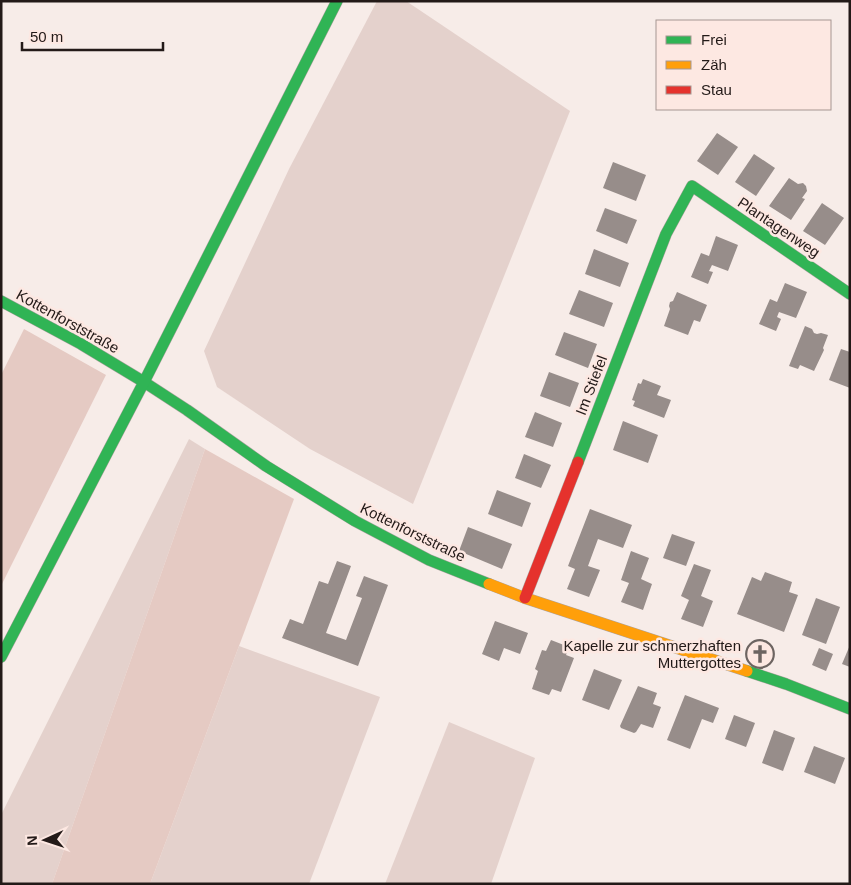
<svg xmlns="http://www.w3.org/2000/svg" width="851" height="885" viewBox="0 0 851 885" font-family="Arial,sans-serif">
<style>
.green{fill:#e4d1cc}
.forest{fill:#e5cac3}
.building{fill:#978d8a}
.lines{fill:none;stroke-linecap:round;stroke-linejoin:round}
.fast-casing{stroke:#ada3a0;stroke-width:12}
.slow-casing{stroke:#ada3a0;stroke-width:12}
.jam-casing{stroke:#ada3a0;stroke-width:12}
.fast{stroke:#30b455;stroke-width:11}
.slow{stroke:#ff9f0a;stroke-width:11}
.jam{stroke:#e5322d;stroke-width:11}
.labels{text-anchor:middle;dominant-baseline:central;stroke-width:5;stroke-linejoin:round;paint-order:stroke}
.street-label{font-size:15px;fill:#231a18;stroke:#fde8e2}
.poi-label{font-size:15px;fill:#231a18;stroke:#fde8e2;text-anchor:end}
</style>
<rect width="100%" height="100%" fill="#f7ece8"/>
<g class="green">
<polygon points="377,1 406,1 570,111 413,504 310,449 217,387 204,351 289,169"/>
<polygon points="189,439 205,449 52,884 1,884 1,815"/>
<polygon points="239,646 380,697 309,884 150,884"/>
<polygon points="449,722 535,758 491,884 385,884"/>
</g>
<g class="forest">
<polygon points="24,329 106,375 1,586 1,375"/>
<polygon points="205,449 294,499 150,884 52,884"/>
</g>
<g class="building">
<polygon points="717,133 738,147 718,175 697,161"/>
<polygon points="754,154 775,168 756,196 735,182"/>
<polygon points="613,162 646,175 636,201 603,188"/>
<polygon points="789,178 798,184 803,183 806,186 807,191 802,198 805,199 791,220 769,206"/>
<polygon points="822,203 844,218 825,245 803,231"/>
<polygon points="605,208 637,220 627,244 596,231"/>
<polygon points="716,236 738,245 728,271 712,265 709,271 713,272 708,284 691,277 701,253 709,256"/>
<polygon points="594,249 629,263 620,287 585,274"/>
<polygon points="785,283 807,292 796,318 779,312 777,317 781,319 776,331 759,324 770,299 777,302"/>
<polygon points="579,290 613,303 604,327 569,314"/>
<polygon points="677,292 707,305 700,322 694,320 688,335 664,326 670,309 669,306 670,302 673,301"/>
<polygon points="805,326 812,329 814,333 817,334 821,333 828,335 823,348 824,350 814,371 800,365 798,369 789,366"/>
<polygon points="564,332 597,344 588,368 555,355"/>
<polygon points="841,349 850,352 850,388 829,380"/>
<polygon points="549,372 579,383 570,407 540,396"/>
<polygon points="643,379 661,386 657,395 671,400 664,418 633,406 635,401 632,400 638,383 641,384"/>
<polygon points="535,412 562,423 553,447 525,437"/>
<polygon points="623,421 658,435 648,463 613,450"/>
<polygon points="524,454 551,465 541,488 515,478"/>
<polygon points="497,490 531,503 522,527 488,514"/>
<polygon points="590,509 632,525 623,548 598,539 588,566 600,570 589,597 567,589 575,569 568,566"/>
<polygon points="468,527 512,544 502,569 459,551"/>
<polygon points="672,534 695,542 686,566 663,558"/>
<polygon points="631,551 649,558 641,579 652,584 643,610 621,602 629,583 621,580"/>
<polygon points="337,561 351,566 326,633 346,640 362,598 356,596 364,576 388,585 358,666 282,638 290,619 303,624 319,581 328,584"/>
<polygon points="694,564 711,570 701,596 713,601 703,627 681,619 689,600 681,596"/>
<polygon points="765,572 792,582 789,592 798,595 784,632 737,614 752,577 761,581"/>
<polygon points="816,598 840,607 826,644 802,635"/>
<polygon points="495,621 528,633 520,654 504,648 499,661 482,654"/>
<polygon points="551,640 569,647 566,655 574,658 561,692 552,689 549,695 532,689 538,671 535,669 542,650 546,651"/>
<polygon points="761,645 764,646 766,649 761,660 754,657 757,647"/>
<polygon points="850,645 850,667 842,664"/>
<polygon points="819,648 833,654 826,671 812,665"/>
<polygon points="594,669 622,680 609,710 582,700"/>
<polygon points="638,686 657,693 653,704 661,707 653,728 641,724 636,732 634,733 621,728 620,726"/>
<polygon points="685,695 719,708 713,723 702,719 690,749 667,740"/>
<polygon points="734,715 755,723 746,747 725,739"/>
<polygon points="774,730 795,738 783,771 762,763"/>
<polygon points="814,746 845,758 835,784 804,772"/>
</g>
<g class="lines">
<defs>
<g id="fast">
<polyline points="1,301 81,344 144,382 187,410 266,466 355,521 429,560 489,584"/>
<polyline points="578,462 666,234 692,186 850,294"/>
<polyline points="1,657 144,382 337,1"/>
<polyline points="747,671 786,684 850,709"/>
</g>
<polyline id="slow" points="489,584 525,598 747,671"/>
<polyline id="jam" points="525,598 578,462"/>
</defs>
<use href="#fast" class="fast-casing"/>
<use href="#slow" class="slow-casing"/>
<use href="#jam" class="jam-casing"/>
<use href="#fast" class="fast"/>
<use href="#slow" class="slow"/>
<use href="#jam" class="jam"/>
</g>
<defs>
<symbol id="church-ring" viewBox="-11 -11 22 22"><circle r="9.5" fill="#fde8e2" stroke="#6d6461" stroke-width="1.5"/><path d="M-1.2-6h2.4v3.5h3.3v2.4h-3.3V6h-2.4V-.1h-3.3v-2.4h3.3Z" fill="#6d6461"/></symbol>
</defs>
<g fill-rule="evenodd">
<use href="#church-ring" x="744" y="638" width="32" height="32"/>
</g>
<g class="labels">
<g class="street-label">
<text transform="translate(779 227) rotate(34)">Plantagenweg</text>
<text transform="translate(68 321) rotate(29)">Kottenforststraße</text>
<text transform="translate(591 385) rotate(-69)">Im Stiefel</text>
<text transform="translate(413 532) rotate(26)">Kottenforststraße</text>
</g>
<g class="poi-label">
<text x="741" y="645">Kapelle zur schmerzhaften<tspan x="741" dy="17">Muttergottes</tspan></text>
</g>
</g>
<rect width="851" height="885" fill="none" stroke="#231a18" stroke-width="5"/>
<rect x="656" y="20" width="175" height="90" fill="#fde8e2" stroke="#a69691"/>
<rect x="666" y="36" width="25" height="8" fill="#30b455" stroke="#a69691"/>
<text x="701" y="45" font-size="15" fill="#231a18">Frei</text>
<rect x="666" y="61" width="25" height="8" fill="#ff9f0a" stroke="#a69691"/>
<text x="701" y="70" font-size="15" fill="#231a18">Zäh</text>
<rect x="666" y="86" width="25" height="8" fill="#e5322d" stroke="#a69691"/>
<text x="701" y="95" font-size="15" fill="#231a18">Stau</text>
<g transform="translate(45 840) rotate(267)" stroke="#fde8e2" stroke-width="4" paint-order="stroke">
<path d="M0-4L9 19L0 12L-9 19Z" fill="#231a18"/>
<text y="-8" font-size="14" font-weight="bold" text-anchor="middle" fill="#231a18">N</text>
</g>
<path d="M22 42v8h141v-8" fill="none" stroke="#231a18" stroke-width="2.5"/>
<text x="30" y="42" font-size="15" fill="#231a18" stroke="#fde8e2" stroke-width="4" paint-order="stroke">50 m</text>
</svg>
